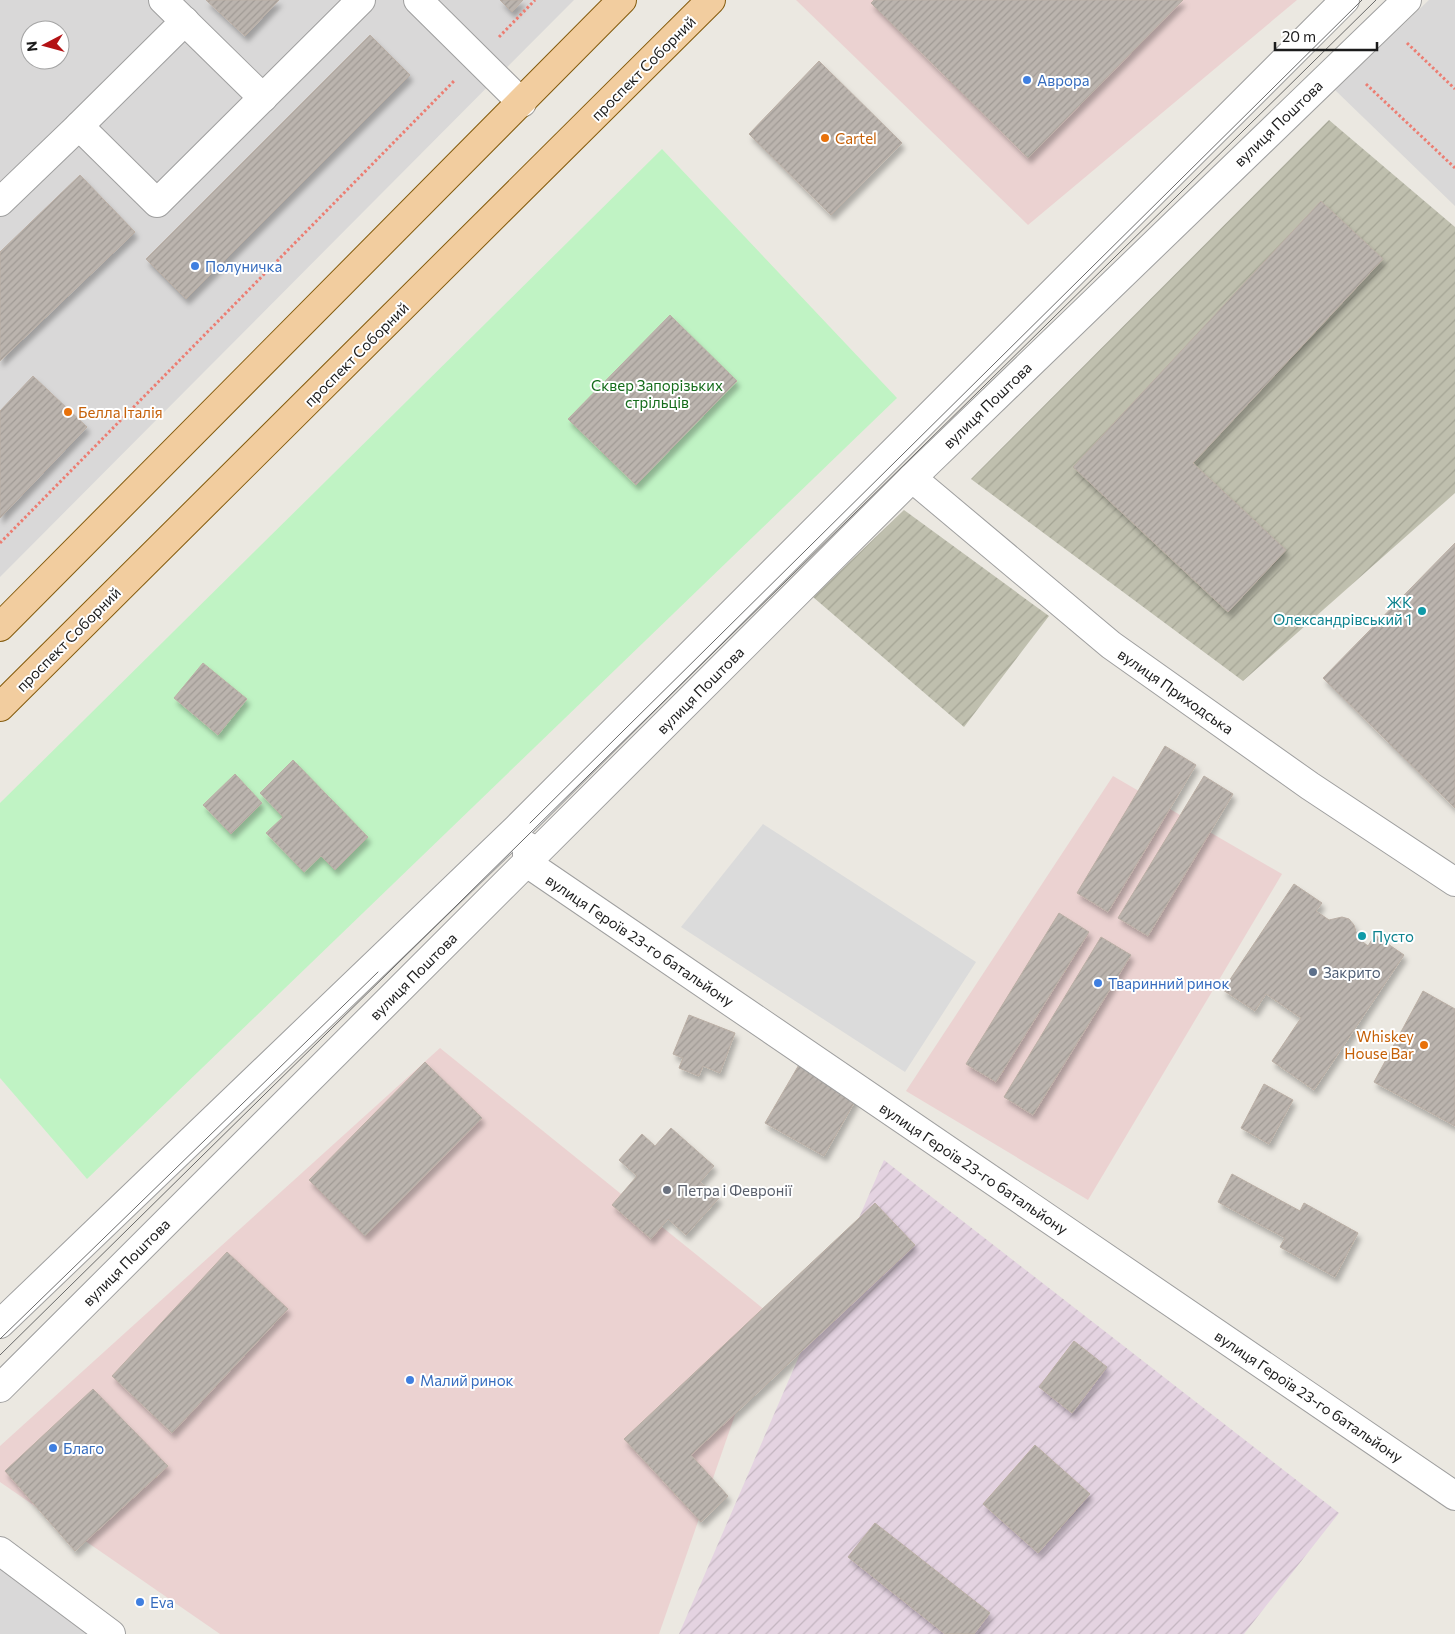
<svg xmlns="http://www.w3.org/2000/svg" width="1455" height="1634" viewBox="0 0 1455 1634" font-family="Commissioner,sans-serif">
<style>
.residential{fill:#d9d8d8;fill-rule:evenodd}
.commercial{fill:#ebd2d1}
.industrial{fill:url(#industrial-furrows)}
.construction{fill:url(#construction-furrows)}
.park{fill:#c0f3c4}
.parking{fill:#dbdbdb}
.building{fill:url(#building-hatch);stroke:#bbafa5;filter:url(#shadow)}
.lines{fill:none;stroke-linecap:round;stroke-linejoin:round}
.minor-casing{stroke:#9f9f9f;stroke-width:30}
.major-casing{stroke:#845b0d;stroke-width:30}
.path{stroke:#ec7d72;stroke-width:3;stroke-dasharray:2.5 2.5;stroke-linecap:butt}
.minor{stroke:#fff;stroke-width:28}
.major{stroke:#f2cd9f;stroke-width:28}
.tram{stroke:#696969;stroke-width:1}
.shop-dot{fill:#3f7fe0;stroke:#fff;stroke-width:2}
.food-dot{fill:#e8710a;stroke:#fff;stroke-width:2}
.culture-dot{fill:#0f9aa8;stroke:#fff;stroke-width:2}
.service-dot{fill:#5c6f8a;stroke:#fff;stroke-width:2}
.worship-dot{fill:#6b7280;stroke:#fff;stroke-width:2}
.labels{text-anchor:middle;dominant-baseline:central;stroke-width:4;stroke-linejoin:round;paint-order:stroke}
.street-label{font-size:15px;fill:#1b1b1b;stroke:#fff}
.shop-label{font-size:15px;fill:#366cbe;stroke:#fff;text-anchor:start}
.food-label{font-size:15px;fill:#c56008;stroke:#fff;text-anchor:start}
.park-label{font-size:15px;fill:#156c1b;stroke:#fff}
.culture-label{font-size:15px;fill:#0d838f;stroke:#fff;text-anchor:end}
.service-label{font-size:15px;fill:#4e5e75;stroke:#fff;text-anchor:start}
.worship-label{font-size:15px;fill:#5b616d;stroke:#fff;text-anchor:start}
</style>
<defs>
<pattern id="industrial-furrows" width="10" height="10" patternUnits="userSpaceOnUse" patternTransform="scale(1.25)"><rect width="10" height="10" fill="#e4d3e1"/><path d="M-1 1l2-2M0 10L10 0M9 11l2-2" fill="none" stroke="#c3b5c0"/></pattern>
<pattern id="construction-furrows" width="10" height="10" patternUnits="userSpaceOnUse" patternTransform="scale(1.25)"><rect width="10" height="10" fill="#bfbfae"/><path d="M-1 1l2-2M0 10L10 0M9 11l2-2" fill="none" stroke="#a4a495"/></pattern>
<pattern id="building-hatch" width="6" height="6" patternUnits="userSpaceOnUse" patternTransform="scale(1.25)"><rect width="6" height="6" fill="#bbb4ae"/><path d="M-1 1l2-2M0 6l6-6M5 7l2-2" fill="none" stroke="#a09a95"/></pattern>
<filter id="shadow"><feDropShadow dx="3" dy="5.5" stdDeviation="2.5" flood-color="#0004"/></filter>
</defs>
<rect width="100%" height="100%" fill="#ebe8e1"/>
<g class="residential">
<path d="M0 0H574L0 577ZM30 30H60V60H30Z"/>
<polygon points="1429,0 1455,0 1455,206 1335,90"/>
<polygon points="0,1568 88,1634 0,1634"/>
</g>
<g class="commercial">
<polygon points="796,0 1297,0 1028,225"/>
<polygon points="1113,776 1282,874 1088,1200 906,1091"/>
<polygon points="440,1048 770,1314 659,1634 220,1634 0,1482 0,1446"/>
</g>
<polygon class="industrial" points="884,1160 1339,1513 1244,1634 679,1634"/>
<g class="construction">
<polygon points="1329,120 1455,227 1455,493 1243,681 971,479"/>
<polygon points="904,510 1049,616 964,727 813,597"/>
</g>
<polygon class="park" points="662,149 897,398 87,1179 0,1078 0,803"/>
<polygon class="parking" points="763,824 976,962 905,1072 681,927"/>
<g class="building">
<polygon points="206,0 279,0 245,36"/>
<polygon points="500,0 523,0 512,12"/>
<polygon points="874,0 1183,0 1028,158 871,3"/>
<polygon points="370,35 410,75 186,299 146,259"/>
<polygon points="819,61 902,143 831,215 749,134"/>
<polygon points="80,175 135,232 0,361 0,252"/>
<polygon points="1321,201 1383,259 1193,463 1286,550 1228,612 1073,467"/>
<polygon points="670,315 737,381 636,485 568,419"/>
<polygon points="33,376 87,427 0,518 0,411"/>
<polygon points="1455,543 1455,808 1323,678"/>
<polygon points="203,663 247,699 218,735 174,698"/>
<polygon points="1165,746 1196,765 1108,912 1077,893"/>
<polygon points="293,760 368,837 335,870 321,856 304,872 266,833 283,817 260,793"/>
<polygon points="235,774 262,803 231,834 203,805"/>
<polygon points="1204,776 1233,794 1148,936 1118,918"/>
<polygon points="1294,884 1322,903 1316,911 1329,920 1342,917 1349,919 1354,925 1358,938 1368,946 1375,935 1404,955 1314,1090 1272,1061 1301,1018 1266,994 1255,1011 1223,990"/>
<polygon points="1059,913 1089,932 996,1082 966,1064"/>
<polygon points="1101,937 1131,955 1033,1115 1004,1097"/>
<polygon points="1423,991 1455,1009 1455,1126 1374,1082"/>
<polygon points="689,1015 735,1033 720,1073 703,1066 699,1076 679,1068 683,1058 673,1054"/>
<polygon points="425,1062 482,1118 365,1236 309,1180"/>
<polygon points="800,1063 858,1096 824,1156 765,1123"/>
<polygon points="1264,1084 1293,1100 1269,1144 1241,1128"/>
<polygon points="671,1128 714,1166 700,1182 719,1198 686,1235 668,1219 651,1239 612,1205 637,1176 619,1160 642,1134 655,1146"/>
<polygon points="1232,1174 1300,1211 1304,1203 1358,1233 1335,1277 1280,1247 1285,1238 1218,1202"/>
<polygon points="875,1203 915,1245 691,1455 728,1496 701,1522 624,1439"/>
<polygon points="227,1252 288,1309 172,1433 112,1376"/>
<polygon points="1074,1341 1107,1367 1072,1413 1039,1387"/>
<polygon points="93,1389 168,1466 75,1551 5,1471"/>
<polygon points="1035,1445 1090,1494 1038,1553 983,1504"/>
<polygon points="875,1523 990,1613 974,1634 945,1634 848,1557"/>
</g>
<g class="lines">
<defs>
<g id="minor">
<polyline points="163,0 263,98"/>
<polyline points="418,0 522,103"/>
<polyline points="79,126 185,21"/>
<polyline points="0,202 79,126 157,203 361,0"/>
<polyline points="912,478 1111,645 1310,786 1455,882"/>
<polyline points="527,846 527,863 1455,1496"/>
<polyline points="0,1324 517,828 1345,0"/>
<polyline points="0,1388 912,478 1407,0"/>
<polyline points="0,1551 111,1634"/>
</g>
<g id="major">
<polyline points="0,627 622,0"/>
<polyline points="0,707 711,0"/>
</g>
</defs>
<use href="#minor" class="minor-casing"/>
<use href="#major" class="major-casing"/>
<g class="path">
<polyline points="499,37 535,0"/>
<polyline points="1407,43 1455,89"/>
<polyline points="1366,84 1455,168"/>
<polyline points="0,543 455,80"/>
</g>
<use href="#minor" class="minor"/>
<use href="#major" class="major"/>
<g class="tram">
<polyline points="530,823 1362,0"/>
<polyline points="0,1339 378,972"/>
<polyline points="0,1355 1376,0"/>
</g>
</g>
<g class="shop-dot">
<circle cx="1027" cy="80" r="5"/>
<circle cx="195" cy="266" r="5"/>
<circle cx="1098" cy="983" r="5"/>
<circle cx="410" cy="1380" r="5"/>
<circle cx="53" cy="1448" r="5"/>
<circle cx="140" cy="1602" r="5"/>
</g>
<g class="food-dot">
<circle cx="825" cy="138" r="5"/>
<circle cx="68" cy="412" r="5"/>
<circle cx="1424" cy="1045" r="5"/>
</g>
<g class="culture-dot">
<circle cx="1422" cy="611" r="5"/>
<circle cx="1362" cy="936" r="5"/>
</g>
<circle class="service-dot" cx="1313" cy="972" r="5"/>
<circle class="worship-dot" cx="667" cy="1190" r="5"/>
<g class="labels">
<g class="street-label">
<text transform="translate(643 68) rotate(-45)">проспект Соборний</text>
<text transform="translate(1278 123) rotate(-44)">вулиця Поштова</text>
<text transform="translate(356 354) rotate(-45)">проспект Соборний</text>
<text transform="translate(987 405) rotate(-44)">вулиця Поштова</text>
<text transform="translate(68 639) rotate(-45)">проспект Соборний</text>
<text transform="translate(700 690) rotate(-45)">вулиця Поштова</text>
<text transform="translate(1176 691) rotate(35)">вулиця Приходська</text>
<text transform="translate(640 940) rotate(34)">вулиця Героїв 23-го батальйону</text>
<text transform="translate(413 976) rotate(-45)">вулиця Поштова</text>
<text transform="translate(974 1168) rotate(34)">вулиця Героїв 23-го батальйону</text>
<text transform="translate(126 1262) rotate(-45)">вулиця Поштова</text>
<text transform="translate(1309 1396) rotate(34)">вулиця Героїв 23-го батальйону</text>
</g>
<g class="shop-label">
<text x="1037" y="80">Аврора</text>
<text x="205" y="266">Полуничка</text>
<text x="1108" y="983">Тваринний ринок</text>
<text x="420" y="1380">Малий ринок</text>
<text x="63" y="1448">Благо</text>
<text x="150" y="1602">Eva</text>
</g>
<g class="food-label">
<text x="835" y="138">Cartel</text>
<text x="78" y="412">Белла Італія</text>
<text x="1414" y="1036" text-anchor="end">Whiskey<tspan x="1414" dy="17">House Bar</tspan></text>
</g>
<g class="park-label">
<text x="657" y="385">Сквер Запорізьких<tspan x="657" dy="17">стрільців</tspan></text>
</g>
<g class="culture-label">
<text x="1412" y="602">ЖК<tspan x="1412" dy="17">Олександрівський 1</tspan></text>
<text x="1372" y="936" text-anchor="start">Пусто</text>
</g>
<g class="service-label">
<text x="1323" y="972">Закрито</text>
</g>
<g class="worship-label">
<text x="677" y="1190">Петра і Февронії</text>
</g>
</g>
<g transform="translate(45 45) rotate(264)"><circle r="24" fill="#ffffff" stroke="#a4a4a4"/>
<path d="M0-4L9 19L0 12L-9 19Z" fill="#b31214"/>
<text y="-8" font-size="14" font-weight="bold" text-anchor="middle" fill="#1b1b1b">N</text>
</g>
<path d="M1275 42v8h102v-8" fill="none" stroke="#1b1b1b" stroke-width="2.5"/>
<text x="1282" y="42" font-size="15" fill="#1b1b1b" stroke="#ffffff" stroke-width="4" paint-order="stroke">20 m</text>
</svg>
